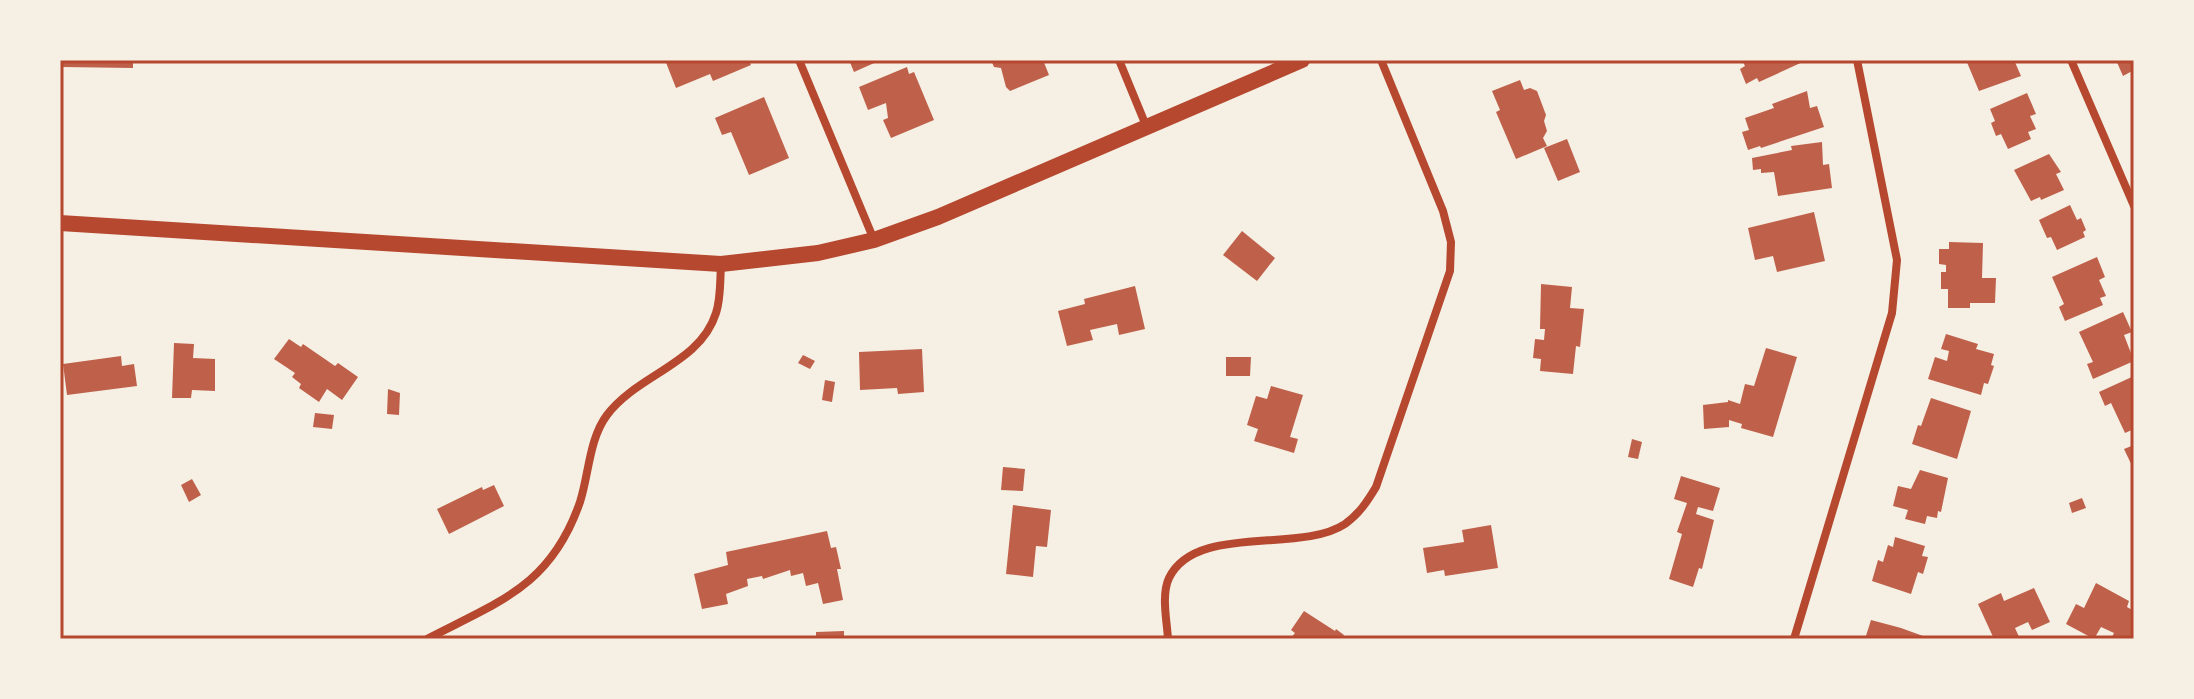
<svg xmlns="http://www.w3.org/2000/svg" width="2194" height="699" viewBox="0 0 2194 699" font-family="Inter,sans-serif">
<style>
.building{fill:#bf614a}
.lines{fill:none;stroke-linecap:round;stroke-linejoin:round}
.minor{stroke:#b5482f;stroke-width:8}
.primary{stroke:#b5482f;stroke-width:16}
.neatline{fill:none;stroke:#b5482f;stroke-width:3}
</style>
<rect width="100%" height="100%" fill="#f6efe4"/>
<g class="building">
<polygon points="62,60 133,60 133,68 62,67"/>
<polygon points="665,60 749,60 751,65 713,81 710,74 676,88"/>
<polygon points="849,60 881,60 854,72"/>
<polygon points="991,60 1043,60 1049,75 1010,91 1006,87 1001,68 994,67"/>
<polygon points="1742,60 1807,60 1759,82 1757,78 1746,84 1740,69 1745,66"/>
<polygon points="1966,60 2014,60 2021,76 1979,91"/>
<polygon points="2116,60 2134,60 2134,70 2123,76"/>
<polygon points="907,67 909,74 914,72 934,120 891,138 883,120 888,118 886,103 868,110 859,87"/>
<polygon points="1520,80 1524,90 1530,88 1537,91 1546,115 1544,121 1547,131 1543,138 1547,146 1516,159 1496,112 1500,110 1492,91"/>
<polygon points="1807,91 1810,108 1817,106 1824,127 1761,148 1760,146 1748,150 1742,132 1749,130 1745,118 1774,108 1772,104"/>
<polygon points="2027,93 2036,114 2030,116 2036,129 2028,132 2031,139 2008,149 2001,134 1996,136 1991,123 1995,121 1990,109"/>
<polygon points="764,97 789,158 749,175 731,132 722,135 715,118"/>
<polygon points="1567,139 1580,172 1558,181 1544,148"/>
<polygon points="1822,142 1823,165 1829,164 1832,188 1778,196 1774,172 1761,173 1761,169 1753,170 1752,158 1792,150 1791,146"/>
<polygon points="2049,154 2061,172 2056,174 2064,190 2041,200 2040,197 2031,201 2014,170"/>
<polygon points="2070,205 2077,220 2081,218 2086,230 2083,232 2085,237 2057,250 2051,237 2047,238 2039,220"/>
<polygon points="1814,212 1825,261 1777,272 1773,256 1755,260 1748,228"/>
<polygon points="1242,231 1275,258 1257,281 1223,255"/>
<polygon points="1949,242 1983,243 1982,278 1996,278 1995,303 1970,303 1970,308 1948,308 1948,289 1941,289 1941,272 1946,272 1946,265 1939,264 1939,249 1949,249"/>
<polygon points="2097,257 2105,277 2099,280 2106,296 2100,298 2103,305 2065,321 2059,307 2064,304 2052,277"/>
<polygon points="1541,284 1572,287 1570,308 1584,309 1580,347 1576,346 1573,374 1540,371 1541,359 1533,358 1535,339 1544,340 1545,329 1540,329"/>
<polygon points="1135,286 1145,329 1119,335 1117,324 1090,330 1093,340 1067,346 1058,311 1085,304 1084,299"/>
<polygon points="2123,312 2132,332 2124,335 2134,361 2093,379 2087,364 2093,362 2079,332"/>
<polygon points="1946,334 1978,344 1976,349 1994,354 1991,365 1994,366 1988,384 1984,383 1981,395 1928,379 1935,357 1947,361 1949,351 1941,349"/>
<polygon points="289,339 301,347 303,344 335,366 338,363 358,377 342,400 327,389 319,402 299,388 301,384 292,377 295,373 274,359"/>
<polygon points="174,343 194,344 193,358 215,359 215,391 192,390 191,398 172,398"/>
<polygon points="1766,348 1797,357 1773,437 1741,428 1742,424 1729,420 1729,427 1704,429 1703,405 1728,402 1728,400 1740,404 1745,384 1754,386"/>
<polygon points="922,349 924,392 898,394 897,388 860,390 859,352"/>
<polygon points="803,355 815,361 810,369 798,363"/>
<polygon points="121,356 122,366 134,364 137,386 67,395 63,364"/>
<polygon points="1226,357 1251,357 1250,376 1226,376"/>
<polygon points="2134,376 2134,429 2125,433 2111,403 2105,406 2099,392"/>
<polygon points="825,380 835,382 832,402 822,400"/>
<polygon points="1271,386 1303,395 1290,437 1298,439 1294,453 1254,441 1258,429 1247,425 1256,396 1267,399"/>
<polygon points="388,389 400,393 399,415 387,414"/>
<polygon points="1931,398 1971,411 1957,459 1912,444 1918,425 1921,426"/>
<polygon points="315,413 334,415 332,429 313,427"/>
<polygon points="1632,439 1642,442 1638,459 1628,457"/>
<polygon points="2134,445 2134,470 2124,449"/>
<polygon points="1003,467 1025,469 1023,491 1001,490"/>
<polygon points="1920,470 1948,478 1941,512 1938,511 1937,518 1927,516 1925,524 1905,519 1908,510 1893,506 1898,486 1911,489"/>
<polygon points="1681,476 1720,488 1713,511 1698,507 1696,514 1714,520 1702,569 1699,568 1693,587 1669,579 1682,534 1677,532 1687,503 1674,499"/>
<polygon points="192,479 201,495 189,502 181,485"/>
<polygon points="494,485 504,506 449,534 437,509 482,487 483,490"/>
<polygon points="2082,498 2086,508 2072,513 2069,503"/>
<polygon points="1013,505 1051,510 1047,547 1036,546 1033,577 1006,574"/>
<polygon points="1491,525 1498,568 1445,576 1444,570 1427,573 1423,548 1464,542 1462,530"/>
<polygon points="827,531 831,548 836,547 841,569 837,569 843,600 823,604 818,583 806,586 803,573 791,576 790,570 763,579 762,576 747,579 748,586 726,594 728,604 702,609 694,574 728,565 726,552"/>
<polygon points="1895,537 1925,546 1922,556 1928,557 1923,574 1918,572 1911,594 1872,581 1878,560 1883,562 1888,545 1893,547"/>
<polygon points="2096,583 2129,601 2127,607 2134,611 2133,639 2111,639 2114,633 2101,627 2094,639 2066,624 2076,604 2084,608"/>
<polygon points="2034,588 2050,622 2032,630 2028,622 2015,628 2020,639 1994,639 1978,604 2001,593 2004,601"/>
<polygon points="1304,611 1335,631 1336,629 1344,635 1341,639 1290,639 1295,633 1291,630"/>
<polygon points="1871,620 1901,628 1923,636 1922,639 1865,639"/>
<polygon points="844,631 844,639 816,639 816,632"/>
</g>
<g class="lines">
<g class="minor">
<polyline points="799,60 874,240"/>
<polyline points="1119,60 1147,128"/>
<polyline points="2071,60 2134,206"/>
<path d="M427 639C500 601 551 586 580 502 589 474 589 439 607 415 638 374 700 364 716 313 721 298 720 280 721 264"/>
<path d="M1168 639C1167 621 1161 595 1169 578 1196 523 1300 554 1345 524 1359 514 1367 502 1376 487L1450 271 1451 242 1443 211 1381 60"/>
<polyline points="1794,639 1892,313 1897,260 1857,60"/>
</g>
<polyline class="primary" points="60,223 721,264 818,253 874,240 938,217 1302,60"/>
</g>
<rect width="2194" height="699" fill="none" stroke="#f6efe4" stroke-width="124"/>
<rect x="62" y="62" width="2070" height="575" class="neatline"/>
</svg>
